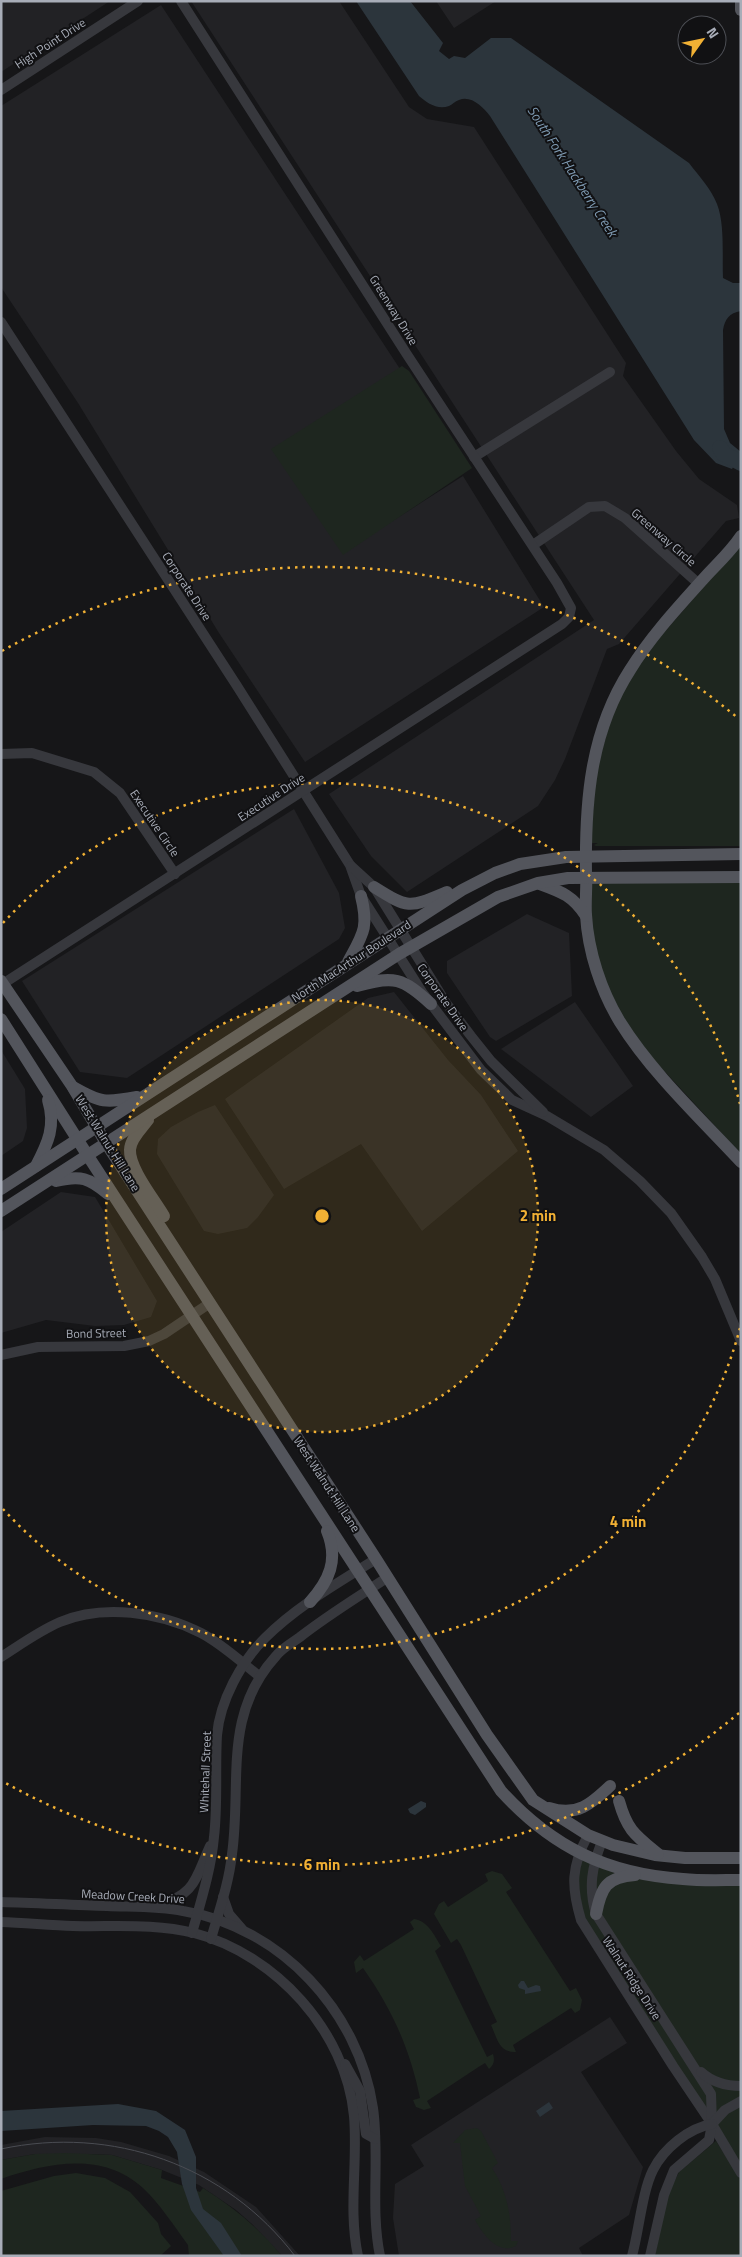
<svg xmlns="http://www.w3.org/2000/svg" width="742" height="2257" viewBox="0 0 742 2257" font-family="'Titillium Web',sans-serif">
<style>
.built{fill:#222225}
.green{fill:#1e261f}
.water{fill:#2c353c}
.lines{fill:none;stroke-linecap:round;stroke-linejoin:round}
.river{stroke:#2c353c;stroke-width:16}
.minor{stroke:#37383d;stroke-width:10}
.major{stroke:#53555c;stroke-width:12}
.tram{stroke:#4a4c52;stroke-width:1}
.ring{fill:none;stroke:#f2b134;stroke-width:2.5;stroke-dasharray:2.5 5}
.labels{text-anchor:middle;dominant-baseline:central;stroke-width:4;stroke-linejoin:round;paint-order:stroke}
.street-label{font-size:12px;fill:#a8adb8;stroke:#111113}
.water-label{font-size:14px;font-style:italic;fill:#7f9bb3;stroke:#111113}
.centre{fill:#f2b134;stroke:#111113;stroke-width:2.5}
.ring-label{font-size:15px;text-anchor:middle;font-weight:bold;fill:#f2b134;stroke:#111113;stroke-width:4;stroke-linejoin:round;paint-order:stroke}
</style>
<rect width="100%" height="100%" fill="#161618"/>
<g class="built">
<polygon points="1,1 110,1 1,72"/>
<polygon points="191,1 339,1 409,107 427,119 474,127 626,363 623,376 676,451 699,479 737,505 739,518 726,521 619,644 607,649 565,759 555,780 538,806 407,892 371,856 329,794 594,620"/>
<polygon points="436,1 496,1 454,28"/>
<polygon points="161,5 402,372 344,552 463,476 544,607 305,762 219,633 78,403 1,287 1,106"/>
<polygon points="294,809 339,893 345,928 339,939 127,1078 80,1072 22,981"/>
<polygon points="527,914 569,933 572,996 496,1041 490,1037 447,973 447,961"/>
<polygon points="394,992 448,1060 481,1095 518,1151 422,1231 361,1144 284,1189 225,1099 368,998"/>
<polygon points="575,1002 633,1086 591,1117 501,1049"/>
<polygon points="1,1050 25,1089 27,1128 23,1141 1,1156"/>
<polygon points="215,1105 274,1195 258,1217 247,1228 218,1234 204,1231 157,1154 158,1139 171,1127 198,1112"/>
<polygon points="61,1192 95,1197 157,1301 151,1317 124,1325 95,1326 46,1320 1,1333 1,1232"/>
<polygon points="610,2017 627,2043 581,2072 643,2167 629,2215 579,2248 583,2256 399,2256 393,2218 395,2184 424,2166 411,2145"/>
<polygon points="45,2137 96,2138 121,2142 169,2156 204,2172 256,2207 300,2256 282,2256 253,2225 236,2210 199,2185 162,2170 112,2155 92,2154 35,2154 1,2160 1,2145"/>
</g>
<g class="green">
<polygon points="402,366 409,371 472,468 343,555 271,449"/>
<polygon points="741,544 741,846 596,846 594,845 598,843 592,843 591,838 596,773 613,711 643,657"/>
<polygon points="589,880 741,881 741,1154 632,1036 595,961"/>
<polygon points="580,1856 618,1872 741,1882 741,2163 584,1925 576,1888"/>
<path d="M492 1871 502 1874 512 1888 506 1892 570 1991 576 1988 582 2000 580 2010 575 2013 571 2008 513 2045 516 2052C499 2053 497 2038 491 2025L497 2022 461 1945 457 1939 451 1943 434 1914 439 1904 444 1901 448 1907 488 1881 485 1874Z"/>
<path d="M414 1919C428 1921 434 1935 441 1946L435 1951 487 2057 493 2054C495 2061 494 2064 489 2069L485 2063 480 2066 427 2101 431 2108 424 2110 416 2107 413 2100 420 2098C410 2049 392 2009 363 1968L356 1973 354 1962 360 1955 364 1961 414 1929 410 1922Z"/>
<path d="M477 2128 481 2131 498 2163 492 2168C507 2191 511 2214 511 2241H518L516 2246C497 2255 483 2234 475 2220L481 2216 465 2186 460 2143H453L465 2130Z"/>
<polygon points="716,2141 741,2180 741,2256 655,2256 667,2196 679,2172"/>
<path d="M65 2153 112 2155 162 2170 161 2178 200 2192 203 2188C233 2207 259 2228 282 2256H189L188 2245C174 2226 160 2204 143 2188 102 2151 48 2163 1 2179V2160L35 2154Z"/>
<polygon points="76,2173 105,2178 130,2192 158,2223 161,2234 171,2246 160,2256 3,2256 1,2191 54,2176"/>
</g>
<g class="water">
<path d="M356 1H410L443 43 439 51 449 59 454 56 465 58 491 38H511L689 163C699 176 711 189 717 204 725 224 722 256 723 278L733 283H741V311C729 313 725 319 723 330L724 429 730 443 741 452 732 469 716 463 694 440 490 116C483 107 471 95 459 100 455 101 452 105 449 106 437 110 427 103 419 96Z"/>
<polygon points="421,1801 426,1803 426,1807 415,1815 410,1813 408,1809"/>
<polygon points="521,1981 524,1981 528,1988 536,1985 540,1986 541,1991 525,1994 525,1990 519,1988 518,1985"/>
<polygon points="549,2102 553,2108 540,2117 536,2111"/>
<polygon points="118,2104 156,2111 185,2130 196,2157 196,2188 203,2209 221,2223 242,2256 224,2256 191,2210 182,2184 177,2152 168,2137 159,2131 146,2126 93,2125 1,2131 1,2111"/>
</g>
<g class="lines">
<polyline class="river" points="720,448 724,454 741,463"/>
<g class="minor">
<polyline points="1,90 138,1"/>
<polyline points="1,322 237,686 350,865 361,896 422,992 481,1070 512,1100 547,1116 604,1150 640,1181 671,1213 702,1257 715,1279 741,1341"/>
<polyline points="474,457 610,372"/>
<polyline points="533,545 589,507 605,506 625,518 699,584"/>
<polyline points="1,754 32,753 94,772 120,793 175,874"/>
<polyline points="351,866 374,887 446,1003 471,1036 491,1061 543,1112"/>
<polyline points="1,985 562,624 569,617 571,608 557,583 406,353 181,1"/>
<polyline points="1,1355 38,1347 124,1346 149,1341 164,1334 210,1303"/>
<path d="M1 1657C20 1645 39 1631 60 1622 103 1604 160 1612 201 1633 222 1644 240 1661 259 1676"/>
<path d="M588 1835C571 1867 571 1886 581 1920L673 2066 712 2124 741 2173"/>
<path d="M602 1841C592 1867 588 1887 596 1914L711 2094 712 2124 709 2140 674 2170 664 2195 650 2256"/>
<polyline points="223,1897 229,1914 242,1929"/>
<path d="M1 1902C37 1903 72 1905 107 1906 132 1907 158 1906 183 1911 281 1927 359 2012 373 2108 380 2157 370 2207 380 2256"/>
<path d="M156 1906C196 1895 195 1879 210 1846"/>
<path d="M1 1922C25 1923 49 1925 73 1926 113 1927 155 1923 194 1933 275 1954 346 2031 354 2116 358 2162 348 2210 358 2256"/>
<path d="M192 1933C201 1901 211 1870 214 1837 218 1803 215 1769 217 1735 220 1701 241 1662 265 1638 297 1606 338 1583 376 1559"/>
<path d="M211 1939C219 1911 229 1883 232 1854 242 1783 222 1715 276 1656 282 1648 292 1643 300 1637 328 1615 358 1597 388 1577"/>
<polyline points="345,2064 360,2091 366,2134 375,2139"/>
<path d="M701 2072C712 2082 725 2086 741 2086"/>
<polyline points="712,2124 725,2110 741,2101"/>
<path d="M632 2256C639 2231 642 2192 653 2170 664 2148 689 2128 712 2124"/>
</g>
<g class="major">
<polyline points="741,1 741,10"/>
<path d="M741 536C731 551 718 563 706 576 679 606 651 636 630 670 590 732 585 802 586 873 587 887 585 901 586 915 588 951 601 991 620 1022 651 1072 701 1119 741 1162"/>
<path d="M540 884C562 892 573 896 586 916"/>
<path d="M374 887C409 909 409 908 447 892"/>
<path d="M348 962C363 934 369 928 361 896"/>
<polyline points="1,981 72,1086 106,1143 376,1559 487,1735 533,1800 588,1835 613,1845 655,1855 685,1858 741,1858"/>
<path d="M357 986C394 975 403 978 431 1004"/>
<path d="M1 1019 88 1156 501 1791C552 1847 607 1874 683 1879 702 1881 722 1880 741 1880"/>
<path d="M73 1087C101 1103 105 1103 137 1097"/>
<path d="M148 1120C142 1128 130 1139 130 1150 129 1168 154 1199 164 1216"/>
<path d="M36 1166C48 1143 56 1126 48 1100"/>
<path d="M56 1181C81 1175 89 1178 108 1194"/>
<polyline points="1,1189 462,890 495,873 520,864 566,857 741,854"/>
<polyline points="1,1211 399,954 498,897 538,883 568,878 741,877"/>
<path d="M310 1602C329 1581 339 1560 327 1531"/>
<path d="M619 1801C627 1830 635 1835 658 1854"/>
<path d="M549 1808C577 1817 591 1804 610 1786"/>
<path d="M596 1914C601 1888 606 1877 635 1875"/>
</g>
<path class="tram" d="M1 2149C112 2125 226 2165 295 2256"/>
</g>
<circle cx="322" cy="1216" r="216" fill="#f2b134" fill-opacity=".12"/>
<g class="ring">
<circle cx="322" cy="1216" r="216"/>
<path d="M740 1328A433 433 0 0 1 3 1509M3 923A433 433 0 0 1 740 1104"/>
<path d="M739 1713A649 649 0 0 1 2 1781M2 651A649 649 0 0 1 739 719"/>
</g>
<g class="labels">
<g class="street-label">
<text transform="translate(50 43) rotate(-33)">High Point Drive</text>
<text transform="translate(394 310) rotate(58)">Greenway Drive</text>
<text transform="translate(664 537) rotate(41)">Greenway Circle</text>
<text transform="translate(187 586) rotate(57)">Corporate Drive</text>
<text transform="translate(271 797) rotate(-33)">Executive Drive</text>
<text transform="translate(155 823) rotate(56)">Executive Circle</text>
<text transform="translate(351 961) rotate(-33)">North MacArthur Boulevard</text>
<text transform="translate(443 997) rotate(55)">Corporate Drive</text>
<text transform="translate(108 1143) rotate(58)">West Walnut Hill Lane</text>
<text transform="translate(96 1333) rotate(-1)">Bond Street</text>
<text transform="translate(327 1484) rotate(57)">West Walnut Hill Lane</text>
<text transform="translate(205 1772) rotate(-88)">Whitehall Street</text>
<text transform="translate(133 1896) rotate(3)">Meadow Creek Drive</text>
<text transform="translate(632 1978) rotate(57)">Walnut Ridge Drive</text>
</g>
<g class="water-label">
<text transform="translate(573 171) rotate(57)">South Fork Hackberry Creek</text>
</g>
</g>
<circle cx="322" cy="1216" r="8" class="centre"/>
<g class="ring-label">
<text x="538" y="1221">2 min</text>
<text x="628" y="1527">4 min</text>
<text x="322" y="1870">6 min</text>
</g>
<rect width="742" height="2257" fill="none" stroke="#a8adb8" stroke-width="5"/>
<g transform="translate(702 40) rotate(57)"><circle r="24" fill="#111113" stroke="#4d4f55"/>
<path d="M0-4L9 19L0 12L-9 19Z" fill="#f2b134"/>
<text y="-8" font-size="14" font-weight="bold" text-anchor="middle" fill="#a8adb8">N</text>
</g>
</svg>
